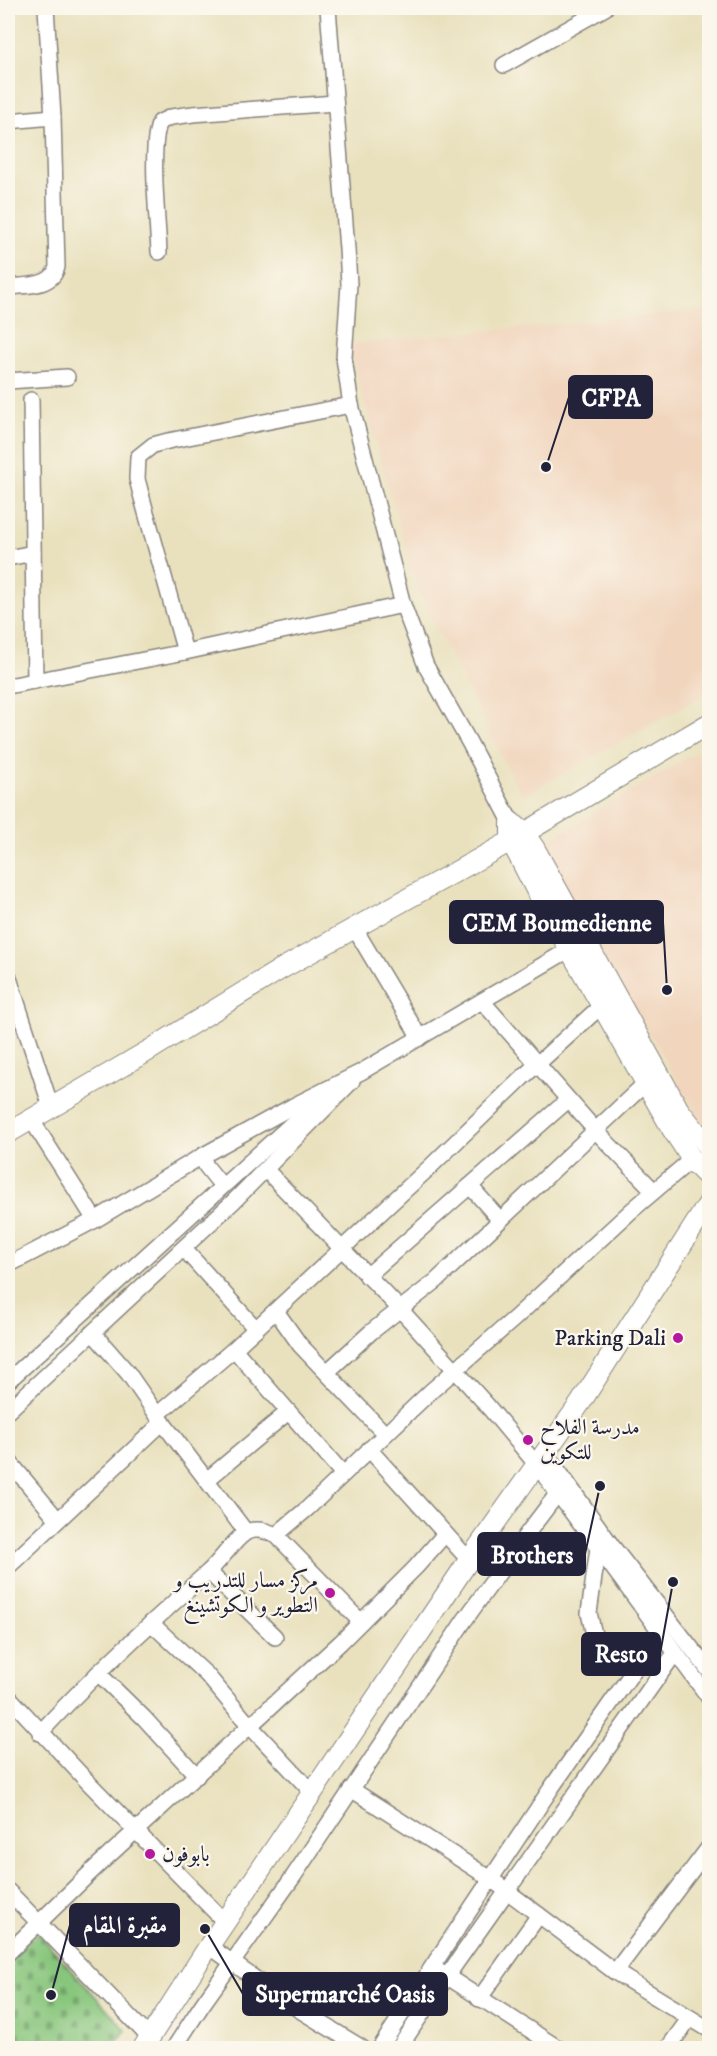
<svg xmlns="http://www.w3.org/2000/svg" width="717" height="2056" viewBox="0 0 717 2056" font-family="'IM FELL DW Pica',Amiri,serif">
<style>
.built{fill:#f1d5bd}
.cemetery{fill:url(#cemetery-stones);stroke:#55745c;stroke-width:1.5}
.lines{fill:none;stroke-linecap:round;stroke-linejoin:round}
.minor-casing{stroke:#86827c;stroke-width:18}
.tertiary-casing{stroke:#86827c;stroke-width:22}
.minor{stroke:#fff;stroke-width:15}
.tertiary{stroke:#fff;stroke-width:20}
.poi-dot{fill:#b5179e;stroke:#fbf7ec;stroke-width:2}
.labels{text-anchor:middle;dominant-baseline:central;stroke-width:4.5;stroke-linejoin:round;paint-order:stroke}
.poi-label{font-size:22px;fill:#22223b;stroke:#fbf7ec;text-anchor:end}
.leader{fill:none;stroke:#22223b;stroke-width:2}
.callout-dot{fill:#22223b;stroke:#fbf7ec;stroke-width:2}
.callout{fill:#22223b;stroke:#22223b;stroke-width:2}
.callout-label{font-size:24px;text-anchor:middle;font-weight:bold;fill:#fff}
</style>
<defs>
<pattern id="cemetery-stones" width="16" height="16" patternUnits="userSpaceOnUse" patternTransform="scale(1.5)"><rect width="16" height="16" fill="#88c67d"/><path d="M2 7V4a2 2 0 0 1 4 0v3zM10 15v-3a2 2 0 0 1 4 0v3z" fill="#6fa068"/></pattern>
</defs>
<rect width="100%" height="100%" fill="#fbf7ec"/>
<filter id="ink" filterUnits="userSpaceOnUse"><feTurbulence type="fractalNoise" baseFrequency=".0167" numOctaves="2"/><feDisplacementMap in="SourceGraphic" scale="12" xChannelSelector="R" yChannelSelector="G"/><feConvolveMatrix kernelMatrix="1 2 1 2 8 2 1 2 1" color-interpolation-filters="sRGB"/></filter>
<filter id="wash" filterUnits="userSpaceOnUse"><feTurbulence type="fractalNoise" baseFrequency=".008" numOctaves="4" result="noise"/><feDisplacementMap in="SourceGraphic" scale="24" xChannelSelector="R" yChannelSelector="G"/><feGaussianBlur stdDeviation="1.35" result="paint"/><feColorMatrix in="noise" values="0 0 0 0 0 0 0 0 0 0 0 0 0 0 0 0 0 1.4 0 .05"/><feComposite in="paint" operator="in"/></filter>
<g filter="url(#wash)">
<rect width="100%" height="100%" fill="#e9e1be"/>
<g class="built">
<polygon points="709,310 709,692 522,796 418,591 348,344"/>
<polygon points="709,745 709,1134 538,846"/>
</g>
<polygon class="cemetery" points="38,1933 126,2030 112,2048 8,2048 8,1961"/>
</g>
<g filter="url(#ink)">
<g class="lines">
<defs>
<g id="minor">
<polyline points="328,8 347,249 349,284 344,358 351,405 403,605 426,666 469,742 511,822"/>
<polyline points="504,65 605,8"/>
<polyline points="8,121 53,117"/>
<path d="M159 252C158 224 149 144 160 122L171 117 193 114 335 103"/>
<path d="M8 287C24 285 52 288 57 267L53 117 46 8"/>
<polyline points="8,381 67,377"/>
<polyline points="31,400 35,681"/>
<polyline points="8,558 33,553"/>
<polyline points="185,652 142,498 137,479 138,457 153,445 168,441 351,405"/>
<polyline points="8,686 185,652 403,605"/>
<polyline points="355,929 420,1038"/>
<polyline points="8,975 51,1107"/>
<polyline points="482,1001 596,1131 654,1191"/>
<polyline points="31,1119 95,1220"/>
<polyline points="202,1156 206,1166 222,1186"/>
<polyline points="266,1170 399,1308 486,1404 536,1464 710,1699"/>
<polyline points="470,1186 500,1220"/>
<polyline points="184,1249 256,1329"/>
<polyline points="8,1265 95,1220 202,1156 293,1106 361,1072 577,945"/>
<polyline points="367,1276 568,1100"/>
<polyline points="276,1311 300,1345 385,1434"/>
<polyline points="93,1333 128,1373 157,1415 246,1532"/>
<polyline points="234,1349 343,1474"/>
<polyline points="327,1372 371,1332 436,1281 652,1077"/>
<polyline points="8,1381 318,1100"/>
<polyline points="8,1411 234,1201 352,1081"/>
<polyline points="157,1415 234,1349 430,1167 522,1078 601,1006"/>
<polyline points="369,1449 469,1560"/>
<polyline points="545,1452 612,1546 710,1672"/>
<polyline points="8,1460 58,1520"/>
<polyline points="208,1479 288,1412"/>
<polyline points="276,1535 361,1622"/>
<polyline points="8,1567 163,1422"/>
<polyline points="209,1572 275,1637"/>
<polyline points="151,1623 207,1675 249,1725 313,1793"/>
<polyline points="599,1656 589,1613 598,1548 600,1544"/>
<polyline points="98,1673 144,1718 197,1776"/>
<polyline points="8,1696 86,1780 226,1923"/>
<path d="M40 1733C92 1676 149 1624 207 1573 220 1562 232 1542 245 1533 254 1527 268 1531 276 1535L308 1508 430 1392 515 1318 631 1211 692 1159"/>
<polyline points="351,1789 491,1879 615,1972 710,2030"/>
<polyline points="8,1891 150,2038"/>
<polyline points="209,1946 298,2009 362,2048"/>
<polyline points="8,1953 93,1870 341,1642 416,1567 445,1534"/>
<polyline points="440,1972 558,2048"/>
<polyline points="615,1972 710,1846"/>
<polyline points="479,1999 539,1915"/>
<polyline points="174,2048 202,2005 293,1877 464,1621 529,1531 558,1493"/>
<polyline points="380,2048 432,1967 552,1787 660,1633"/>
<polyline points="399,2048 447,1976 675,1653"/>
<polyline points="668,2048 689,2019"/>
</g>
<g id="tertiary">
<polyline points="511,822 511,841 538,894 672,1129 695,1164 710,1179"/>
<polyline points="515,825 524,833 535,849 679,1110 710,1149"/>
<polyline points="8,1133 148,1051 281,969 511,841 710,723"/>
<polyline points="143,2048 209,1946 469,1560 581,1402 710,1201"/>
</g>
</defs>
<use href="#minor" class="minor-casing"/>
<use href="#tertiary" class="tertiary-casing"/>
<use href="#minor" class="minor"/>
<use href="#tertiary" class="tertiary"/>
</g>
</g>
<g class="poi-dot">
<circle cx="678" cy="1338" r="6"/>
<circle cx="528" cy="1440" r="6"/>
<circle cx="330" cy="1593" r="6"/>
<circle cx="150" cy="1854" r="6"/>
</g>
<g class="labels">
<g class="poi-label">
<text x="666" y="1338">Parking Dali</text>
<text x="540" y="1427" text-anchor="start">مدرسة الفلاح<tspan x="540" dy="25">للتكوين</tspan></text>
<text x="318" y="1580">مركز مسار للتدريب و<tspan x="318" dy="25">التطوير و الكوتشينغ</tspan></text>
<text x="162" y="1854" text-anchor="start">بابوفون</text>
</g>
</g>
<path class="leader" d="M546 467L569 397M667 990L663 922M600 1486L585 1554M673 1582L660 1654M51 1995L70 1925M205 1929L243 1994"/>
<g class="callout-dot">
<circle cx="546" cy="467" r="6"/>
<circle cx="667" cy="990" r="6"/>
<circle cx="600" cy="1486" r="6"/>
<circle cx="673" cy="1582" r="6"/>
<circle cx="51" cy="1995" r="6"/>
<circle cx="205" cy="1929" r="6"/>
</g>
<g class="callout">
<rect x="569" y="376" width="83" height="42" rx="6"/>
<rect x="450" y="901" width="213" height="42" rx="6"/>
<rect x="478" y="1533" width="107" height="42" rx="6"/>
<rect x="582" y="1633" width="78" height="42" rx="6"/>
<rect x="70" y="1904" width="109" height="42" rx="6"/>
<rect x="243" y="1973" width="204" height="42" rx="6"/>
</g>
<g class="callout-label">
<text x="611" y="406">CFPA</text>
<text x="557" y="931">CEM Boumedienne</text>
<text x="532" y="1563">Brothers</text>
<text x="621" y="1662">Resto</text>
<text x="125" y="1933">مقبرة المقام</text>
<text x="345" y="2002">Supermarché Oasis</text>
</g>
<rect width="717" height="2056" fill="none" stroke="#fbf7ec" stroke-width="30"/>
</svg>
